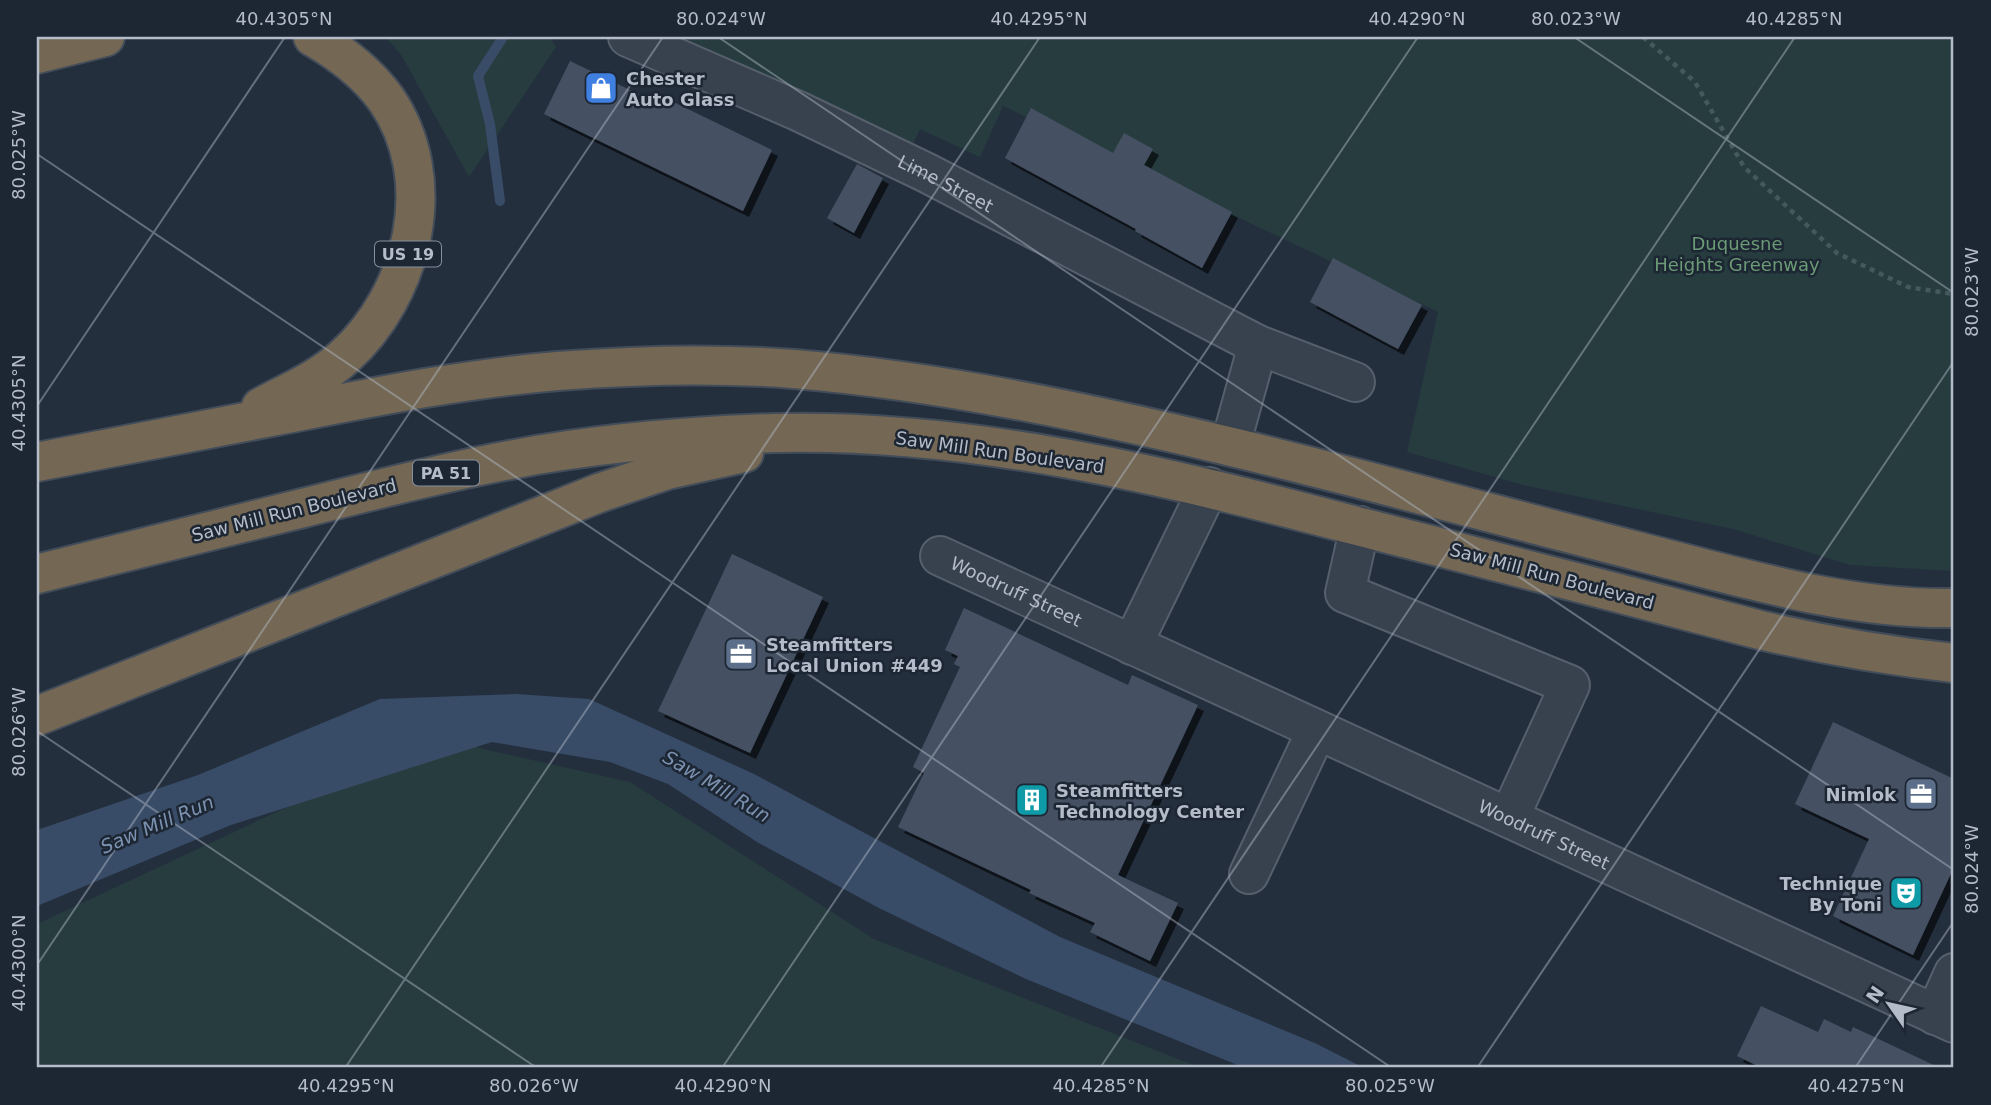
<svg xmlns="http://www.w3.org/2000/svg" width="1991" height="1105" viewBox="0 0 1991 1105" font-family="'DejaVu Sans',sans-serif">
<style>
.green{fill:#263c3f}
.water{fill:#394c67}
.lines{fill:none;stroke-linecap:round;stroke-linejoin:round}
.stream{stroke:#394c67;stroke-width:10}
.building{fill:#455162;filter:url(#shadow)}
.minor-casing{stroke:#565f6c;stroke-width:42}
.highway-casing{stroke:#434c59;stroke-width:42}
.path{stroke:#44595c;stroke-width:4.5;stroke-dasharray:5 5;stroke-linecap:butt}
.minor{stroke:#38414e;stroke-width:38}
.highway{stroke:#746855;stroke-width:38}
.ticks{fill:none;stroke:#b4bcc9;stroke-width:2;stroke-opacity:0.45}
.labels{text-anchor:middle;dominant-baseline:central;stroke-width:5;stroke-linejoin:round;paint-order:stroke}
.shield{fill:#1d2633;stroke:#878f9c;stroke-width:2}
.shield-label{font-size:16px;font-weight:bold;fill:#b4bcc9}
.poi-label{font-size:18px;font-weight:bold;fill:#b4bcc9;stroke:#1d2633;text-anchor:start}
.street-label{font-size:18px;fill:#b4bcc9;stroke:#1d2633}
.park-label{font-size:18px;fill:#6b9a76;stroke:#1d2633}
.water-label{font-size:19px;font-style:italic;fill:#7c92b1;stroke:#1d2633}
.neatline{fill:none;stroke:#b4bcc9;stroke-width:2.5}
.ticks-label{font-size:18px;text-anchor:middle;fill:#b4bcc9}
</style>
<defs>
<filter id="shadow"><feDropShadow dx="6" dy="6" stdDeviation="0" flood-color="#0009"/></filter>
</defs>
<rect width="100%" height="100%" fill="#242f3e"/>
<g class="green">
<polygon points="385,37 550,37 556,47 469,177 400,53"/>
<polygon points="682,37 1954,37 1954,571 1850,565 1733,529 1523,485 1407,452 1438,312 1003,106 980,157 920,129 913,144"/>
<polygon points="435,738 630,782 874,939 1201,1068 37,1068 37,924"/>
</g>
<polygon class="water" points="516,694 589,699 754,774 1060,937 1317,1044 1364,1068 1245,1068 1026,979 879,908 757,842 668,784 610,762 492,742 231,825 37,906 37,830 198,775 380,699"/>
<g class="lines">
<polyline class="stream" points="500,201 490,124 478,76 503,37"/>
</g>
<g class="building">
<polygon points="570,61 657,103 661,96 772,150 743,211 544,114"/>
<polygon points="1031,108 1113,153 1124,133 1153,149 1144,165 1232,212 1202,268 1135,231 1136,229 1005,158"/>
<polygon points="857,164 883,178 854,233 827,218"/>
<polygon points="1333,258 1422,305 1398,349 1310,302"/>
<polygon points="732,554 823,597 750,753 658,711"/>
<polygon points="964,608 1128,685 1132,675 1198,705 1118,875 1178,903 1150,961 1090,932 1095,923 1029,893 1031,890 898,827 924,773 913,767 960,667 954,664 958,656 945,650"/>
<polygon points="1833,722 1954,779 1954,867 1913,955 1833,916 1869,839 1795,804"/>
<polygon points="1761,1006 1818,1032 1824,1019 1851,1032 1853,1027 1940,1068 1762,1068 1737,1056"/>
</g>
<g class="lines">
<defs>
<g id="minor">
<path id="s1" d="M628 37 798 111 927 173 1258 345 1355 382"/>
<polyline points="1230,446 1258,345"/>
<polyline points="1360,526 1345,593 1570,685 1509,818"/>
<path id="s2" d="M940 556 1954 1023"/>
<polyline points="1132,645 1209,487"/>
<polyline points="1249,874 1317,730"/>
<polyline points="1935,1015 1954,973"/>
</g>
<g id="highway">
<polyline points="37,54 105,37"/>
<path d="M261 407C289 392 320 379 344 357 413 295 442 180 386 99 367 73 341 53 313 37"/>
<path d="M37 462C123 446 210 429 297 412 383 395 470 378 558 371 636 365 716 363 794 369 940 381 1085 412 1228 446 1365 479 1500 516 1637 551 1740 577 1846 610 1954 608"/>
<path d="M37 574C125 552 214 530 303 508 372 491 440 473 510 460 597 443 685 436 774 433 972 428 1167 476 1357 526 1491 560 1626 595 1760 630 1824 645 1888 656 1954 663"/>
<polyline points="37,716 599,493 667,470 744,453"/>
</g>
</defs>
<use href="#minor" class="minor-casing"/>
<use href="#highway" class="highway-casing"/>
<polyline class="path" points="1643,37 1695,82 1744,167 1837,253 1908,287 1954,294"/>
<use href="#minor" class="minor"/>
<use href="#highway" class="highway"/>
</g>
<path class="ticks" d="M718 37 1954 870M1574 37 1954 293M37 154 1392 1068M37 406 285 37M37 731 537 1068M37 965 663 37M345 1068 1040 37M722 1068 1418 37M1100 1068 1795 37M1477 1068 1954 361M1855 1068 1954 921"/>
<defs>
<symbol id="shop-square" viewBox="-11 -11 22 22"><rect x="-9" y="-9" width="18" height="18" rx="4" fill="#3f7fe0" stroke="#1d2633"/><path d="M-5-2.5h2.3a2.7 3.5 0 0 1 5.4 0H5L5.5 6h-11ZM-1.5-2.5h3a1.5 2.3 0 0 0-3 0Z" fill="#fff"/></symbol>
<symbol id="office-square" viewBox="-11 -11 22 22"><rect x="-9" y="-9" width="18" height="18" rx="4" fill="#5c6f8a" stroke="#1d2633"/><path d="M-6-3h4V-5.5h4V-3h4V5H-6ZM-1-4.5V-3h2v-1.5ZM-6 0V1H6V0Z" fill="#fff"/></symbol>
<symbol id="building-square" viewBox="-11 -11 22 22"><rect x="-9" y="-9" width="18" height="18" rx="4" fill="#0f9aa8" stroke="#1d2633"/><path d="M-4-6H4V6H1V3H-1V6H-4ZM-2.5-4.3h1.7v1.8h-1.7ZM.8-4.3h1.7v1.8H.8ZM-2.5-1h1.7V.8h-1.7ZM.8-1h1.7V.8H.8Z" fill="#fff"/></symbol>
<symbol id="theatre-square" viewBox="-11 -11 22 22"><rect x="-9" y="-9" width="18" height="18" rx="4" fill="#0f9aa8" stroke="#1d2633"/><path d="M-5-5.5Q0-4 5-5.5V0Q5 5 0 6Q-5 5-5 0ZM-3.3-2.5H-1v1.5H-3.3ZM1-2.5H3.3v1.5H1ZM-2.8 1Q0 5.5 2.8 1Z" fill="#fff"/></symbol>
</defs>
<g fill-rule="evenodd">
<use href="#shop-square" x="582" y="69" width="38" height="38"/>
<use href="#office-square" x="722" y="635" width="38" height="38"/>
<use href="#office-square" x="1902" y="775" width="38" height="38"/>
<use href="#building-square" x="1013" y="781" width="38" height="38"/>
<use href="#theatre-square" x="1887" y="874" width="38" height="38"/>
</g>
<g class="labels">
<g class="shield">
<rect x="375" y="241.5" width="66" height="25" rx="5"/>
<rect x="413" y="460.5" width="66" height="25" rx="5"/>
</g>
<g class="shield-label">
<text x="408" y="254">US 19</text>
<text x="446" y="473">PA 51</text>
</g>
<g class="poi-label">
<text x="626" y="78">Chester<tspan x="626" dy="21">Auto Glass</tspan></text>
<text x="766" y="644">Steamfitters<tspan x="766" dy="21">Local Union #449</tspan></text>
<text x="1056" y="790">Steamfitters<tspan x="1056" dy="21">Technology Center</tspan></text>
<text x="1896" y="794" text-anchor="end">Nimlok</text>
<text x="1882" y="883" text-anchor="end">Technique<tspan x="1882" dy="21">By Toni</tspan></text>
</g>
<g class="street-label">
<text stroke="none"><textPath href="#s1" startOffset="350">Lime Street</textPath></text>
<text transform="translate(1000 452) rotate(8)">Saw Mill Run Boulevard</text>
<text transform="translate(294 510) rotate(-14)">Saw Mill Run Boulevard</text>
<text transform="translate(1552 576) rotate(15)">Saw Mill Run Boulevard</text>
<text stroke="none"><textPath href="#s2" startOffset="84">Woodruff Street</textPath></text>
<text stroke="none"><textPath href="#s2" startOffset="665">Woodruff Street</textPath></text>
</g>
<g class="park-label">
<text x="1737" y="243">Duquesne<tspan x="1737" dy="21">Heights Greenway</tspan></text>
</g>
<g class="water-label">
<text transform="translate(717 786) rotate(31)">Saw Mill Run</text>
<text transform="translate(157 824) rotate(-23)">Saw Mill Run</text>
</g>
</g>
<rect width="1991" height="1105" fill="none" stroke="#1d2633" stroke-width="77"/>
<g transform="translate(1889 1004) rotate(304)" stroke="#1d2633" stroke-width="5" paint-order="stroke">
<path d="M0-5L12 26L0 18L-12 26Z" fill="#b4bcc9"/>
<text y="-10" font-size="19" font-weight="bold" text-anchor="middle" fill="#b4bcc9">N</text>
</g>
<rect x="38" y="38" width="1914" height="1028" class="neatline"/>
<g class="ticks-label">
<text x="284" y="25">40.4305°N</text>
<text x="721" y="25">80.024°W</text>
<text x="1039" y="25">40.4295°N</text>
<text x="1417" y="25">40.4290°N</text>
<text x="1576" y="25">80.023°W</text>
<text x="1794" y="25">40.4285°N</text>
<text transform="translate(19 155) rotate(-90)" y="6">80.025°W</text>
<text transform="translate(1972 292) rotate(-90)" y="6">80.023°W</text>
<text transform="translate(19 403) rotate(-90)" y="6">40.4305°N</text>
<text transform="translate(19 732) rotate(-90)" y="6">80.026°W</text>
<text transform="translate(1972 869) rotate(-90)" y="6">80.024°W</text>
<text transform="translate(19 963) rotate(-90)" y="6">40.4300°N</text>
<text x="346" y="1092">40.4295°N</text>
<text x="534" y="1092">80.026°W</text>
<text x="723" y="1092">40.4290°N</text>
<text x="1101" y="1092">40.4285°N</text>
<text x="1390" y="1092">80.025°W</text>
<text x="1856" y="1092">40.4275°N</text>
</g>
</svg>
